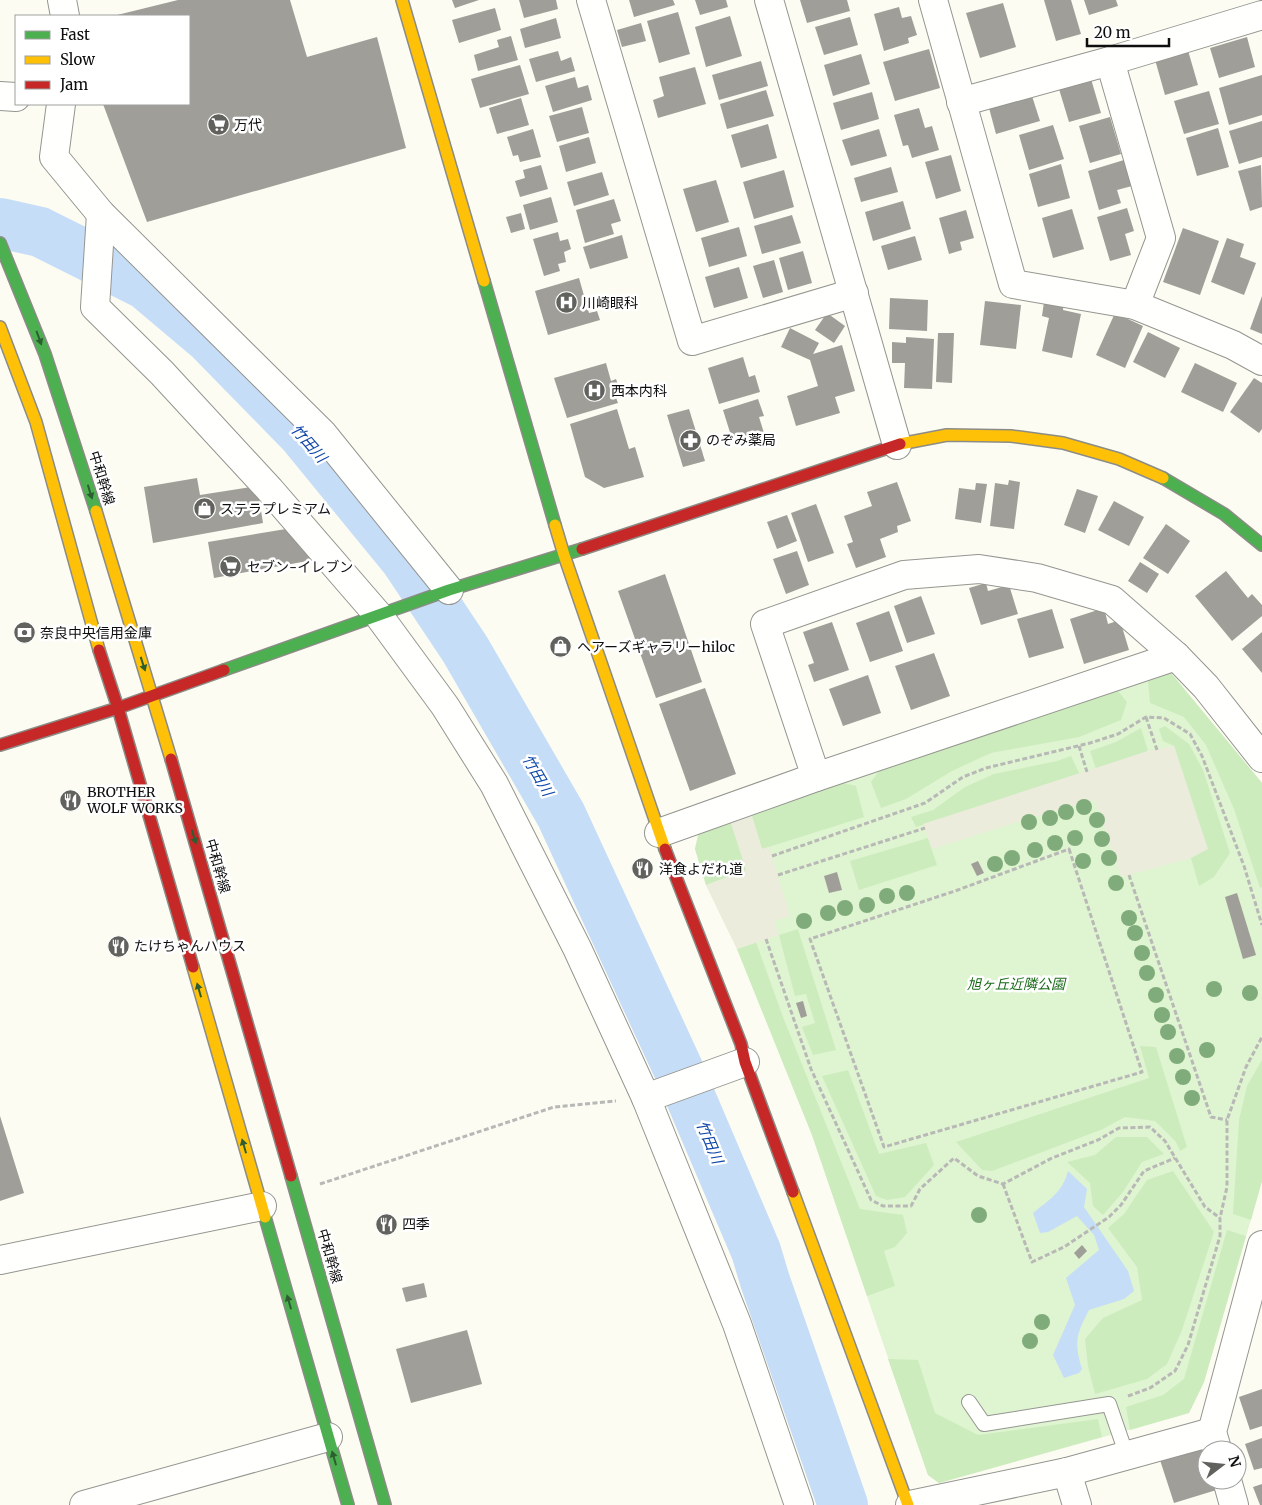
<svg xmlns="http://www.w3.org/2000/svg" width="1262" height="1505" viewBox="0 0 1262 1505" font-family="Merriweather,'Noto Sans JP',serif">
<style>
.green{fill:#dff4d0}
.forest{fill:#cdecbe}
.plaza{fill:#ececdd}
.water{fill:#c6ddf8}
.lines{fill:none;stroke-linecap:round;stroke-linejoin:round}
.river{stroke:#c6ddf8;stroke-width:50}
.building{fill:#9f9e98}
.lane-casing{stroke:#959591;stroke-width:16}
.street-casing{stroke:#959591;stroke-width:30}
.fast-casing{stroke:#8c8c87;stroke-width:14}
.slow-casing{stroke:#8c8c87;stroke-width:14}
.jam-casing{stroke:#8c8c87;stroke-width:14}
.path{stroke:#b8b8b6;stroke-width:3;stroke-dasharray:5 2.5;stroke-linecap:butt}
.lane{stroke:#fffffd;stroke-width:14}
.street{stroke:#fffffd;stroke-width:28}
.fast{stroke:#4caf50;stroke-width:11}
.slow{stroke:#ffc107;stroke-width:11}
.jam{stroke:#c62828;stroke-width:11}
.tree{fill:#80ac7b}
.oneway{fill:#2d5e2f}
.labels{text-anchor:middle;dominant-baseline:central;stroke-width:5;stroke-linejoin:round;paint-order:stroke}
.poi-label{font-size:14px;fill:#0e0e0e;stroke:#fff;text-anchor:start}
.street-label{font-size:14px;fill:#0e0e0e;stroke:#fff}
.park-label{font-size:14px;font-style:italic;fill:#1a6b19;stroke:#fff}
.water-label{font-size:15px;font-style:italic;fill:#0e47a9;stroke:#fff}
</style>
<rect width="100%" height="100%" fill="#fcfcf2"/>
<polygon class="green" points="1171,673 1262,783 1262,1181 1204,1382 1189,1413 939,1483 928,1475 812,1135 737,949 706,885 695,849 699,831"/>
<g class="forest">
<polygon points="1171,673 1262,783 1262,887 1260,888 1234,809 1206,745 1184,717 1150,703 1148,681"/>
<polygon points="1118,691 1127,702 1121,720 1079,737 991,753 952,771 906,799 881,808 871,782 879,771"/>
<polygon points="1165,726 1189,744 1203,770 1230,853 1214,877 1199,886 1191,858 1207,849 1174,746 1163,741 1159,729"/>
<polygon points="1141,728 1148,751 1096,769 1090,751 1116,742"/>
<polygon points="1071,756 1080,775 916,827 911,817 933,810 965,787 994,774 1057,761"/>
<polygon points="843,783 856,786 864,817 762,849 751,813"/>
<polygon points="730,820 747,870 706,885 695,849 699,831"/>
<polygon points="928,838 937,865 859,890 850,861"/>
<polygon points="798,929 800,936 836,1050 813,1055 802,1027 815,1023 806,994 795,996 779,935"/>
<polygon points="756,942 783,1017 860,1209 903,1215 907,1233 895,1247 884,1251 895,1286 867,1296 812,1135 737,949"/>
<polygon points="1140,1046 1156,1047 1187,1147 1180,1151 1176,1142 1155,1121 1125,1117 1103,1129 992,1171 982,1170 956,1142 1149,1078"/>
<polygon points="1262,1060 1262,1181 1251,1220 1233,1214 1239,1120 1247,1086"/>
<polygon points="848,1070 879,1154 926,1143 934,1165 905,1197 887,1200 876,1196 822,1076"/>
<polygon points="1116,1137 1147,1137 1164,1154 1142,1162 1123,1192 1103,1215 1093,1206 1090,1183 1067,1162 1095,1155"/>
<polygon points="1173,1171 1214,1232 1182,1330 1167,1364 1147,1379 1095,1394 1088,1366 1085,1339 1103,1318 1142,1300 1137,1267 1108,1228 1124,1214 1147,1180"/>
<polygon points="1227,1230 1246,1236 1204,1382 1189,1413 1130,1430 1126,1407 1163,1395 1184,1379"/>
<polygon points="888,1359 918,1360 935,1413 978,1435 1098,1419 1102,1437 939,1483 928,1475"/>
</g>
<g class="plaza">
<polygon points="1174,746 1208,849 1191,858 1121,877 1095,800 1020,821 932,849 923,824 1148,751"/>
<polygon points="751,813 762,849 769,847 790,916 774,921 779,935 737,949 706,885 746,870 730,820"/>
</g>
<path class="water" d="M1068 1171 1087 1189 1084 1207 1128 1271 1134 1291 1124 1299 1089 1310C1076 1335 1074 1342 1082 1369L1079 1373 1064 1378 1053 1355 1075 1305 1066 1278 1099 1250 1094 1235 1077 1216 1048 1232 1040 1233 1033 1213C1050 1199 1062 1193 1068 1171Z"/>
<g class="lines">
<polyline class="river" points="0,223 40,232 146,285 210,339 302,433 405,559 465,649 561,815 681,1075 756,1251 765,1281 843,1505"/>
</g>
<g class="building">
<polygon points="178,0 290,0 307,57 377,37 406,148 147,222 103,104 189,104 189,16 113,16"/>
<polygon points="452,0 479,0 455,8"/>
<polygon points="519,0 556,0 558,9 524,18"/>
<polygon points="629,0 673,0 675,5 634,17"/>
<polygon points="695,0 726,0 728,7 700,15"/>
<polygon points="800,0 847,0 850,11 807,23"/>
<polygon points="1044,0 1071,0 1081,34 1056,41"/>
<polygon points="1084,0 1116,0 1118,6 1089,15"/>
<polygon points="1003,3 1016,47 980,58 966,13"/>
<polygon points="899,7 902,18 911,16 917,35 908,38 909,43 884,51 874,14"/>
<polygon points="495,8 501,30 459,43 452,20"/>
<polygon points="678,12 690,54 659,63 647,21"/>
<polygon points="730,16 742,56 706,67 695,27"/>
<polygon points="850,17 858,45 824,55 815,27"/>
<polygon points="556,18 561,38 525,48 520,29"/>
<polygon points="641,23 646,41 622,47 617,30"/>
<polygon points="511,36 518,60 478,71 474,55 499,47 497,40"/>
<polygon points="1247,37 1255,67 1219,78 1210,48"/>
<polygon points="1187,47 1198,85 1165,95 1154,56"/>
<polygon points="929,49 940,88 895,101 883,62"/>
<polygon points="558,51 561,61 571,57 575,71 536,82 529,59"/>
<polygon points="861,54 870,84 833,96 824,65"/>
<polygon points="761,61 768,86 719,100 712,75"/>
<polygon points="520,65 529,94 480,108 471,79"/>
<polygon points="695,67 706,104 658,118 653,100 664,96 659,77"/>
<polygon points="1262,75 1262,115 1229,125 1219,88"/>
<polygon points="575,77 578,88 588,85 592,100 553,112 545,86"/>
<polygon points="1091,79 1101,113 1069,122 1059,89"/>
<polygon points="766,90 774,116 727,129 720,104"/>
<polygon points="1209,91 1219,124 1184,134 1174,101"/>
<polygon points="872,92 879,119 841,130 833,103"/>
<polygon points="1032,96 1040,121 996,134 989,108"/>
<polygon points="521,98 529,125 497,134 489,108"/>
<polygon points="582,107 589,133 557,142 549,116"/>
<polygon points="919,108 925,128 932,126 939,150 912,158 908,145 903,146 894,115"/>
<polygon points="1110,117 1121,154 1090,163 1079,126"/>
<polygon points="1262,121 1262,157 1239,164 1229,131"/>
<polygon points="768,124 777,158 741,168 731,135"/>
<polygon points="1053,125 1064,159 1029,170 1019,135"/>
<polygon points="1218,128 1229,167 1197,176 1186,138"/>
<polygon points="533,129 541,157 520,162 518,155 513,156 507,137"/>
<polygon points="879,129 887,156 851,166 842,140"/>
<polygon points="589,137 596,163 566,172 559,146"/>
<polygon points="951,155 961,191 936,199 925,162"/>
<polygon points="1124,160 1132,186 1117,190 1121,203 1099,210 1088,171"/>
<polygon points="1061,164 1070,198 1038,207 1029,174"/>
<polygon points="541,165 548,189 520,197 515,181 525,178 523,170"/>
<polygon points="1261,165 1262,207 1250,211 1238,171"/>
<polygon points="891,167 898,192 861,202 854,178"/>
<polygon points="784,170 794,207 754,219 743,182"/>
<polygon points="602,172 609,195 574,206 567,182"/>
<polygon points="716,180 729,222 696,232 683,189"/>
<polygon points="551,197 558,222 530,230 523,205"/>
<polygon points="614,199 621,221 611,224 614,234 585,243 576,210"/>
<polygon points="903,201 911,229 873,241 865,212"/>
<polygon points="1127,208 1134,231 1125,234 1131,255 1110,261 1097,217"/>
<polygon points="1072,209 1084,249 1053,258 1042,218"/>
<polygon points="966,210 974,238 960,242 962,250 949,254 939,218"/>
<polygon points="521,213 525,229 511,233 506,217"/>
<polygon points="792,215 801,243 762,254 754,226"/>
<polygon points="739,227 747,256 709,267 701,238"/>
<polygon points="1183,228 1219,241 1200,295 1163,282"/>
<polygon points="558,232 560,241 568,239 571,249 564,252 566,262 558,264 560,271 544,276 533,239"/>
<polygon points="622,235 628,258 590,269 583,247"/>
<polygon points="915,236 922,260 888,270 881,246"/>
<polygon points="1227,238 1244,244 1240,257 1256,263 1244,295 1211,282"/>
<polygon points="803,251 812,283 788,290 779,258"/>
<polygon points="774,260 783,292 763,298 753,266"/>
<polygon points="739,267 748,298 714,308 705,277"/>
<polygon points="579,278 589,313 597,311 600,320 548,335 535,291"/>
<polygon points="1045,295 1064,299 1063,310 1081,314 1072,358 1042,351 1049,318 1042,316"/>
<polygon points="1262,296 1262,334 1250,329"/>
<polygon points="890,298 928,300 927,331 889,329"/>
<polygon points="985,301 1021,305 1016,349 980,345"/>
<polygon points="827,313 845,326 834,343 815,330"/>
<polygon points="1115,313 1143,326 1125,368 1096,355"/>
<polygon points="790,328 819,343 813,354 842,345 855,391 835,397 840,413 796,426 787,396 818,386 810,360 781,347"/>
<polygon points="1148,332 1180,348 1165,378 1133,362"/>
<polygon points="938,333 954,333 952,383 936,382"/>
<polygon points="906,337 934,339 932,389 904,388 905,363 892,363 892,342 906,343"/>
<polygon points="743,357 749,377 755,375 760,392 719,404 708,368"/>
<polygon points="606,363 611,381 616,379 621,393 615,395 618,403 567,418 554,378"/>
<polygon points="1195,363 1237,383 1223,412 1181,392"/>
<polygon points="1254,378 1262,383 1262,429 1259,433 1230,412"/>
<polygon points="758,399 764,416 759,417 764,433 733,442 723,410"/>
<polygon points="617,409 629,449 635,447 644,477 604,488 585,477 570,424"/>
<polygon points="689,409 705,461 683,467 667,415"/>
<polygon points="197,478 200,495 257,486 263,523 153,543 144,487"/>
<polygon points="1009,480 1020,482 1014,529 990,526 995,483 1008,485"/>
<polygon points="897,482 911,521 897,526 898,532 880,539 886,557 856,568 847,544 853,542 844,516 872,506 867,492"/>
<polygon points="976,483 987,484 981,523 955,519 959,488 975,490"/>
<polygon points="1077,489 1098,496 1085,533 1064,525"/>
<polygon points="1114,501 1144,517 1129,546 1098,530"/>
<polygon points="816,504 834,553 808,562 791,513"/>
<polygon points="787,515 797,541 777,549 767,522"/>
<polygon points="1166,524 1190,541 1168,574 1143,558"/>
<polygon points="292,528 313,560 214,578 208,542"/>
<polygon points="797,551 809,585 786,594 773,559"/>
<polygon points="1140,562 1159,574 1147,593 1128,581"/>
<polygon points="1226,571 1248,598 1252,594 1262,605 1262,616 1232,641 1195,596"/>
<polygon points="665,574 702,682 656,698 618,591"/>
<polygon points="986,583 988,591 1009,585 1018,614 981,625 969,588"/>
<polygon points="921,596 935,634 907,643 894,606"/>
<polygon points="1104,608 1108,624 1120,620 1129,650 1084,664 1070,619"/>
<polygon points="1052,609 1064,648 1029,658 1017,619"/>
<polygon points="889,611 903,651 870,662 856,623"/>
<polygon points="832,622 849,670 814,682 808,665 814,663 803,632"/>
<polygon points="1262,632 1262,673 1242,649"/>
<polygon points="934,653 950,696 911,710 895,666"/>
<polygon points="868,675 881,713 843,726 829,689"/>
<polygon points="705,688 736,774 690,791 659,704"/>
<polygon points="978,861 984,873 977,876 971,864"/>
<polygon points="837,872 842,890 829,893 824,876"/>
<polygon points="1237,893 1256,955 1243,959 1225,897"/>
<polygon points="803,1001 807,1016 801,1018 796,1003"/>
<polygon points="0,1116 24,1193 0,1201"/>
<polygon points="1082,1245 1087,1251 1079,1259 1074,1253"/>
<polygon points="424,1283 427,1297 406,1302 402,1288"/>
<polygon points="467,1330 482,1384 411,1403 396,1349"/>
<polygon points="1262,1389 1262,1426 1250,1430 1239,1397"/>
<polygon points="1262,1438 1262,1468 1254,1470 1245,1444"/>
<polygon points="1209,1445 1207,1450 1207,1480 1220,1480 1223,1488 1174,1503 1160,1460"/>
<polygon points="1262,1484 1262,1505 1260,1505 1253,1487"/>
</g>
<g class="lines">
<defs>
<polyline id="lane" points="969,1402 984,1424 1109,1404 1127,1456"/>
<g id="street">
<polyline points="62,0 65,16"/>
<polyline points="591,0 692,341 854,293"/>
<polyline points="769,0 897,445"/>
<polyline points="933,0 1013,284 1135,305 1233,345 1262,361"/>
<polyline points="1110,61 1161,238 1135,305"/>
<polyline points="0,96 16,97"/>
<polyline points="961,102 1110,61 1262,15"/>
<polyline points="61,104 54,157 101,214 323,434 449,590"/>
<polyline points="101,214 95,307 162,373 270,490 379,616 445,706 494,784 577,948 646,1098 737,1324 799,1505"/>
<polyline points="816,777 765,624 904,575 979,569 1037,578 1112,600 1176,656 1206,687 1262,758"/>
<polyline points="659,833 816,777 1176,656"/>
<polyline points="646,1098 745,1062"/>
<polyline points="0,1260 262,1206"/>
<polyline points="1217,1449 1212,1432 1262,1245"/>
<polyline points="1067,1472 1077,1505"/>
<polyline points="1227,1480 1234,1505"/>
<polyline points="84,1505 328,1437"/>
<polyline points="910,1505 1067,1472 1212,1432"/>
</g>
<g id="fast">
<polyline points="0,243 45,354 96,511"/>
<polyline points="484,281 555,525"/>
<polyline points="1163,478 1224,514 1262,545"/>
<polyline points="224,670 449,590 582,549"/>
<polyline points="291,1176 385,1505"/>
<polyline points="265,1217 348,1505"/>
</g>
<g id="slow">
<polyline points="402,0 484,281"/>
<polyline points="0,327 36,422 99,650"/>
<polyline points="900,444 947,435 1011,436 1063,443 1119,459 1163,478"/>
<polyline points="96,511 171,759"/>
<polyline points="555,525 564,555 665,849"/>
<polyline points="193,967 265,1217"/>
<polyline points="793,1192 908,1505"/>
</g>
<g id="jam">
<polyline points="582,549 900,444"/>
<polyline points="99,650 118,708 193,967"/>
<polyline points="0,745 118,708 224,670"/>
<polyline points="171,759 291,1176"/>
<polyline points="665,849 741,1044 745,1062 793,1192"/>
</g>
</defs>
<use href="#lane" class="lane-casing"/>
<use href="#street" class="street-casing"/>
<use href="#fast" class="fast-casing"/>
<use href="#slow" class="slow-casing"/>
<use href="#jam" class="jam-casing"/>
<g class="path">
<polyline points="1146,717 1157,750"/>
<polyline points="1079,746 1087,772"/>
<polygon points="1069,849 1142,1072 884,1147 810,939 955,891"/>
<polyline points="772,856 925,803 963,777 986,768 1090,743 1118,734 1146,717 1164,718 1190,734 1202,756 1244,866 1262,925"/>
<polyline points="778,875 925,828"/>
<polyline points="1129,875 1211,1117 1227,1120"/>
<polyline points="766,939 811,1069 871,1200 883,1206 911,1206 920,1189 954,1158 978,1176 1003,1184 1052,1158 1098,1140 1119,1128 1150,1127 1165,1141 1205,1207 1220,1218"/>
<polyline points="320,1184 554,1107 616,1101"/>
<polyline points="1003,1184 1032,1262 1064,1247 1109,1217 1121,1205 1144,1171 1175,1158"/>
<polyline points="1128,1396 1150,1388 1175,1371 1188,1345 1220,1236 1220,1218 1227,1187 1227,1120 1246,1067 1262,1037"/>
</g>
<use href="#lane" class="lane"/>
<use href="#street" class="street"/>
<use href="#fast" class="fast"/>
<use href="#slow" class="slow"/>
<use href="#jam" class="jam"/>
</g>
<g class="tree">
<circle cx="1084" cy="807" r="8"/>
<circle cx="1066" cy="812" r="8"/>
<circle cx="1050" cy="818" r="8"/>
<circle cx="1097" cy="820" r="8"/>
<circle cx="1029" cy="822" r="8"/>
<circle cx="1075" cy="838" r="8"/>
<circle cx="1102" cy="839" r="8"/>
<circle cx="1055" cy="843" r="8"/>
<circle cx="1035" cy="850" r="8"/>
<circle cx="1012" cy="858" r="8"/>
<circle cx="1109" cy="858" r="8"/>
<circle cx="1083" cy="861" r="8"/>
<circle cx="995" cy="864" r="8"/>
<circle cx="1116" cy="883" r="8"/>
<circle cx="907" cy="893" r="8"/>
<circle cx="887" cy="896" r="8"/>
<circle cx="867" cy="905" r="8"/>
<circle cx="845" cy="908" r="8"/>
<circle cx="828" cy="913" r="8"/>
<circle cx="1129" cy="918" r="8"/>
<circle cx="804" cy="921" r="8"/>
<circle cx="1135" cy="933" r="8"/>
<circle cx="1142" cy="953" r="8"/>
<circle cx="1147" cy="973" r="8"/>
<circle cx="1214" cy="989" r="8"/>
<circle cx="1250" cy="993" r="8"/>
<circle cx="1156" cy="995" r="8"/>
<circle cx="1162" cy="1015" r="8"/>
<circle cx="1168" cy="1032" r="8"/>
<circle cx="1207" cy="1050" r="8"/>
<circle cx="1177" cy="1056" r="8"/>
<circle cx="1183" cy="1077" r="8"/>
<circle cx="1192" cy="1098" r="8"/>
<circle cx="979" cy="1215" r="8"/>
<circle cx="1042" cy="1322" r="8"/>
<circle cx="1030" cy="1341" r="8"/>
</g>
<defs><path id="oneway-solid" d="M-6-.8H1V-3.2L6.5 0L1 3.2V.8H-6Z" transform="scale(1.25)"/></defs>
<g class="oneway">
<use href="#oneway-solid" transform="translate(39 338) rotate(70)"/>
<use href="#oneway-solid" transform="translate(90 492) rotate(73)"/>
<use href="#oneway-solid" transform="translate(143 664) rotate(72)"/>
<use href="#oneway-solid" transform="translate(194 837) rotate(74)"/>
<use href="#oneway-solid" transform="translate(199 990) rotate(-106)"/>
<use href="#oneway-solid" transform="translate(244 1146) rotate(-106)"/>
<use href="#oneway-solid" transform="translate(289 1302) rotate(-106)"/>
<use href="#oneway-solid" transform="translate(334 1458) rotate(-106)"/>
</g>
<defs>
<symbol id="supermarket-disc" viewBox="-11 -11 22 22"><circle r="9.5" fill="#61615e" stroke="#fff"/><path d="M-6-5.5h2.5l.6 2H6L4.5 2H-2.5L-4.4-4H-6ZM-1.5 3.2a1.3 1.3 0 1 0 .1 0ZM3 3.2a1.3 1.3 0 1 0 .1 0Z" fill="#fff"/></symbol>
<symbol id="hospital-disc" viewBox="-11 -11 22 22"><circle r="9.5" fill="#61615e" stroke="#fff"/><path d="M-5-5h3v3.5h4V-5h3V5h-3V1.5h-4V5h-3Z" fill="#fff"/></symbol>
<symbol id="pharmacy-disc" viewBox="-11 -11 22 22"><circle r="9.5" fill="#61615e" stroke="#fff"/><path d="M-2-6h4v4h4v4h-4v4h-4v-4h-4v-4h4Z" fill="#fff"/></symbol>
<symbol id="shop-disc" viewBox="-11 -11 22 22"><circle r="9.5" fill="#61615e" stroke="#fff"/><path d="M-5-2.5h2.3a2.7 3.5 0 0 1 5.4 0H5L5.5 6h-11ZM-1.5-2.5h3a1.5 2.3 0 0 0-3 0Z" fill="#fff"/></symbol>
<symbol id="bank-disc" viewBox="-11 -11 22 22"><circle r="9.5" fill="#61615e" stroke="#fff"/><path d="M-6-4H6V4H-6ZM0-2.3a2.3 2.3 0 1 0 0 4.6a2.3 2.3 0 1 0 0-4.6Z" fill="#fff"/></symbol>
<symbol id="restaurant-disc" viewBox="-11 -11 22 22"><circle r="9.5" fill="#61615e" stroke="#fff"/><path d="M-5-6h1v4h1v-4h1v4h1v-4h1v5L-1.5 .5V6h-2V.5L-5-1ZM5-6V6H3V1.5H1.5Q1.5-4 5-6Z" fill="#fff"/></symbol>
</defs>
<g fill-rule="evenodd">
<use href="#supermarket-disc" x="206" y="112" width="25" height="25"/>
<use href="#hospital-disc" x="554" y="290" width="25" height="25"/>
<use href="#hospital-disc" x="582" y="378" width="25" height="25"/>
<use href="#pharmacy-disc" x="678" y="428" width="25" height="25"/>
<use href="#shop-disc" x="192" y="496" width="25" height="25"/>
<use href="#supermarket-disc" x="218" y="554" width="25" height="25"/>
<use href="#bank-disc" x="12" y="620" width="25" height="25"/>
<use href="#shop-disc" x="548" y="634" width="25" height="25"/>
<use href="#restaurant-disc" x="58" y="788" width="25" height="25"/>
<use href="#restaurant-disc" x="630" y="856" width="25" height="25"/>
<use href="#restaurant-disc" x="106" y="934" width="25" height="25"/>
<use href="#restaurant-disc" x="374" y="1212" width="25" height="25"/>
</g>
<g class="labels">
<g class="poi-label">
<text x="234" y="125">万代</text>
<text x="582" y="303">川崎眼科</text>
<text x="611" y="391">西本内科</text>
<text x="706" y="440">のぞみ薬局</text>
<text x="220" y="509">ステラプレミアム</text>
<text x="247" y="567">セブン-イレブン</text>
<text x="40" y="633">奈良中央信用金庫</text>
<text x="577" y="647">ヘアーズギャラリーhiloc</text>
<text x="87" y="792">BROTHER<tspan x="87" dy="16">WOLF WORKS</tspan></text>
<text x="659" y="869">洋食よだれ道</text>
<text x="134" y="946">たけちゃんハウス</text>
<text x="402" y="1224">四季</text>
</g>
<g class="street-label">
<text transform="translate(102 478) rotate(73)">中和幹線</text>
<text transform="translate(218 866) rotate(74)">中和幹線</text>
<text transform="translate(330 1256) rotate(74)">中和幹線</text>
</g>
<g class="park-label">
<text x="1016" y="984">旭ヶ丘近隣公園</text>
</g>
<g class="water-label">
<text transform="translate(309 443) rotate(49)">竹田川</text>
<text transform="translate(538 775) rotate(60)">竹田川</text>
<text transform="translate(710 1142) rotate(67)">竹田川</text>
</g>
</g>
<rect x="15" y="15" width="175" height="90" fill="#ffffff" stroke="#9f9f9f"/>
<rect x="25" y="31" width="25" height="8" fill="#4caf50" stroke="#9f9f9f"/>
<text x="60" y="40" font-size="15" fill="#0e0e0e">Fast</text>
<rect x="25" y="56" width="25" height="8" fill="#ffc107" stroke="#9f9f9f"/>
<text x="60" y="65" font-size="15" fill="#0e0e0e">Slow</text>
<rect x="25" y="81" width="25" height="8" fill="#c62828" stroke="#9f9f9f"/>
<text x="60" y="90" font-size="15" fill="#0e0e0e">Jam</text>
<g transform="translate(1222 1465) rotate(74)"><circle r="24" fill="#ffffff" stroke="#9f9f9f"/>
<path d="M0-4L9 19L0 12L-9 19Z" fill="#61615e"/>
<text y="-8" font-size="14" font-weight="bold" text-anchor="middle" fill="#0e0e0e">N</text>
</g>
<path d="M1087 38v8h82v-8" fill="none" stroke="#0e0e0e" stroke-width="2.5"/>
<text x="1094" y="38" font-size="15" fill="#0e0e0e" stroke="#ffffff" stroke-width="4" paint-order="stroke">20 m</text>
</svg>
